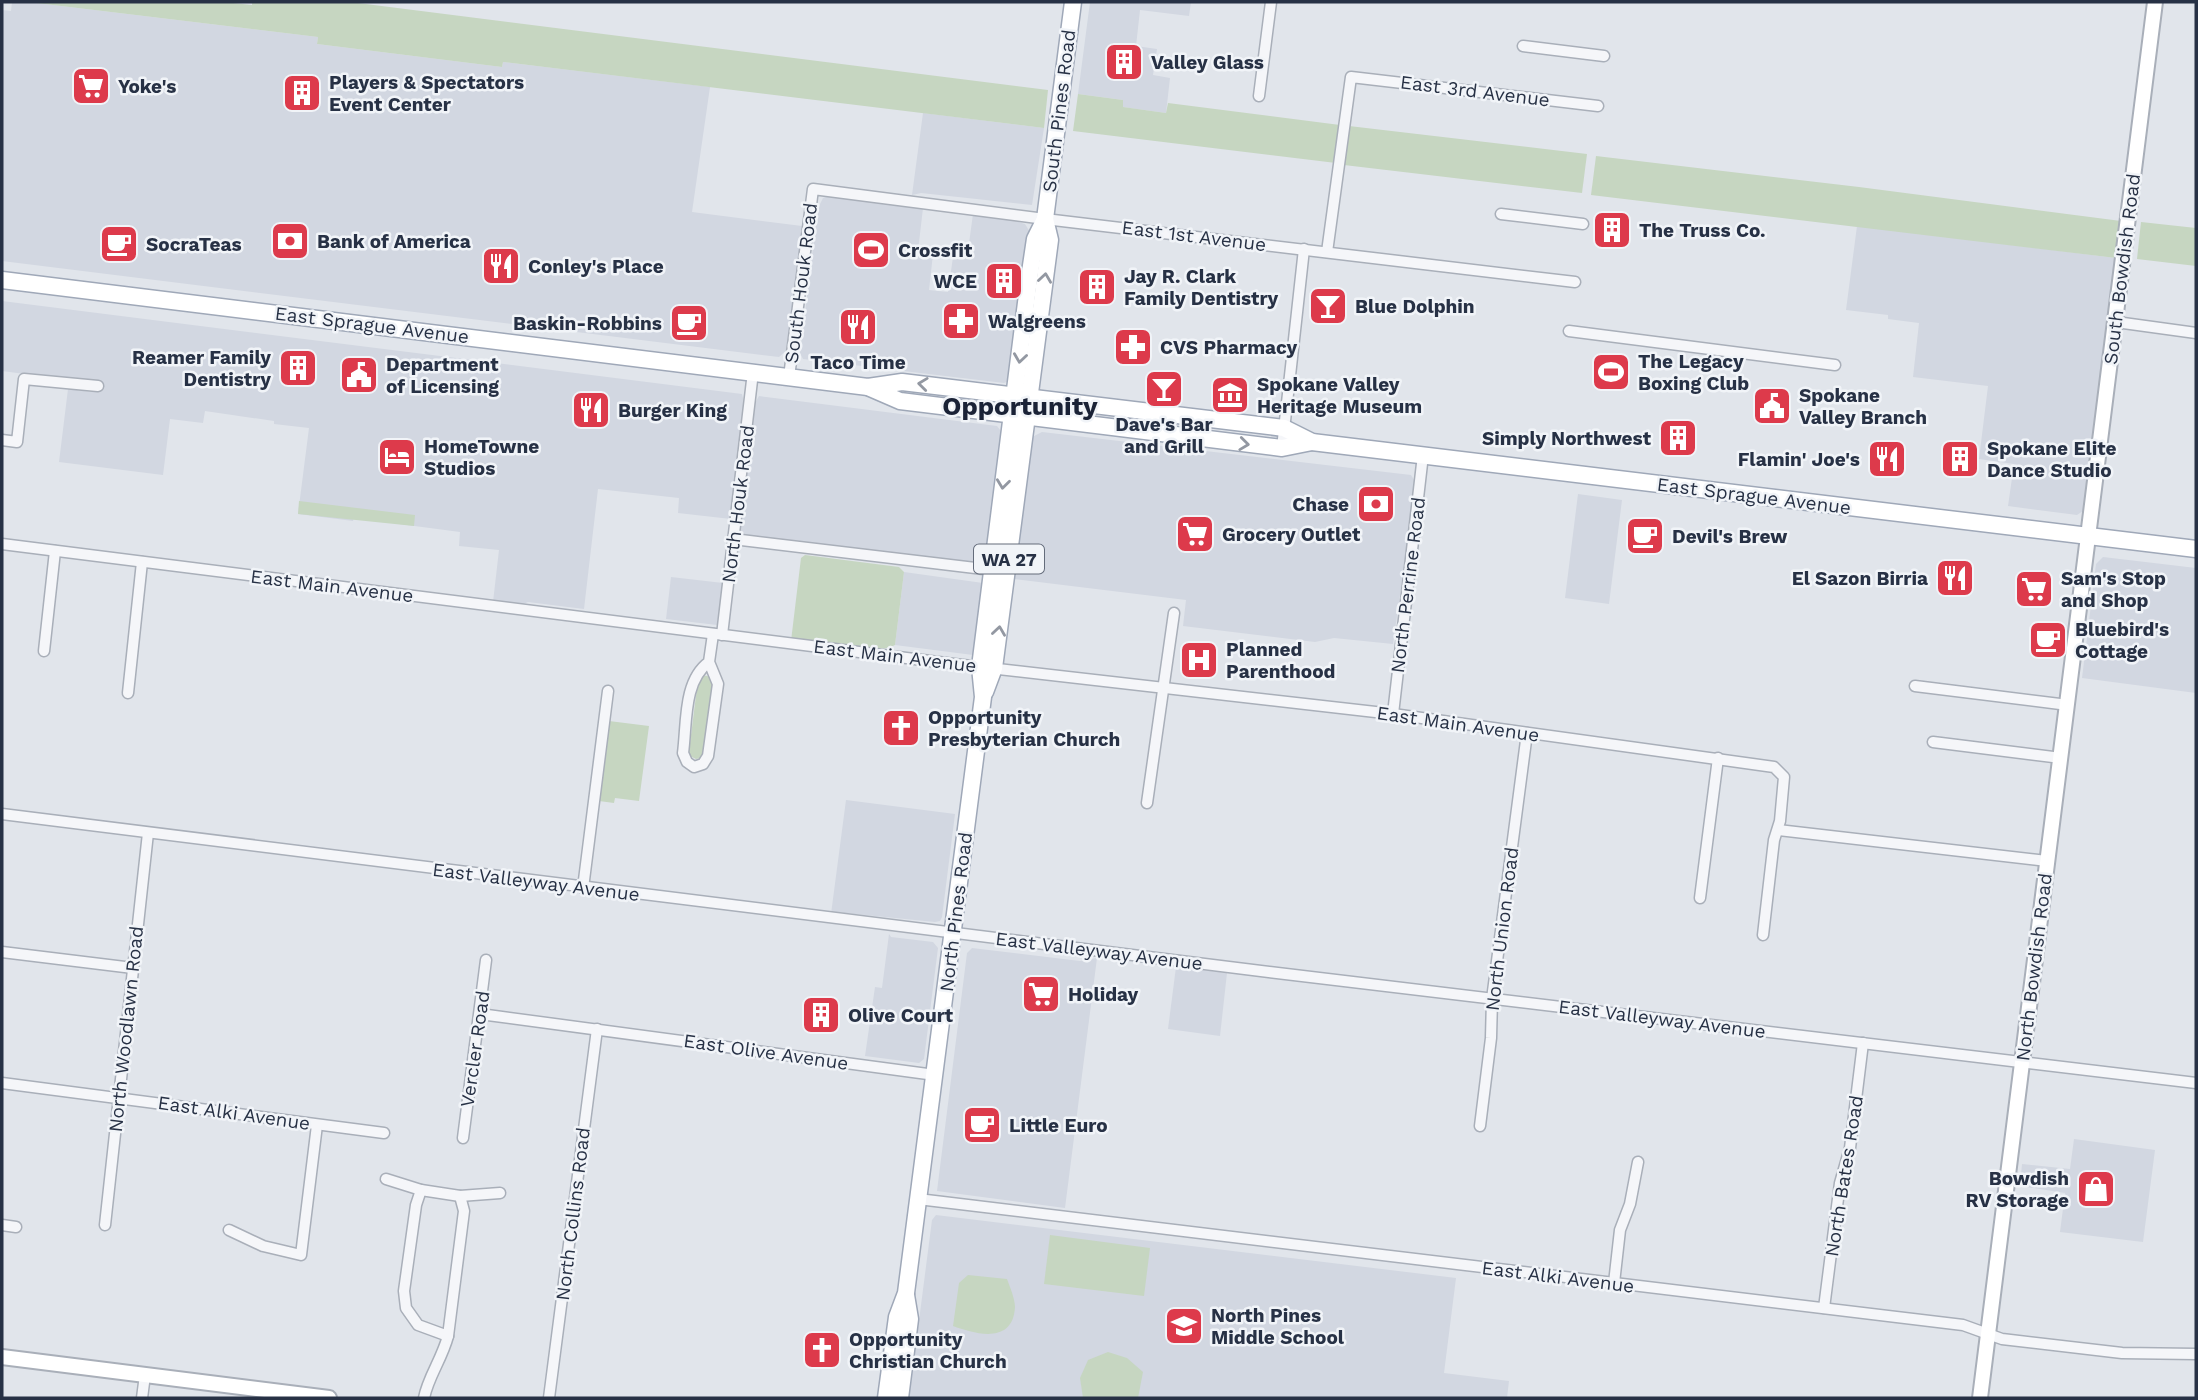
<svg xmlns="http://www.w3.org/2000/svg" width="2198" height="1400" viewBox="0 0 2198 1400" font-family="'Work Sans',sans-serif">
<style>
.built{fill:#d2d7e1}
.green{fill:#c6d6c1}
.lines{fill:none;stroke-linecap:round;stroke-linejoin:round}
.street-casing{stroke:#a9afb9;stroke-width:13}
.secondary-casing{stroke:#a9afb9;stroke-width:18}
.primary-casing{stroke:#9fa8b8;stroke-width:19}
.street{stroke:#f5f6f9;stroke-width:10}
.secondary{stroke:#fff;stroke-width:14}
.primary{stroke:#fff;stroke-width:16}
.oneway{stroke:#9398a2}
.labels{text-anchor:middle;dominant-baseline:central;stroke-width:5;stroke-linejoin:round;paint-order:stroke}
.shield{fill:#f1f4f8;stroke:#646c7b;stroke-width:2}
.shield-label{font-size:18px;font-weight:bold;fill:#273145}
.poi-label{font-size:19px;font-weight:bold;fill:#273145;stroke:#f1f4f8;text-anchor:start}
.street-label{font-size:19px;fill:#273145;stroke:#f1f4f8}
.district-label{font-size:26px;font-weight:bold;fill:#1a2236;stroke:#f1f4f8}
</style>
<rect width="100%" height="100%" fill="#e1e5eb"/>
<g class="built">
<polygon points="12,2 28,2 318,37 317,44 502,67 503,62 710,87 692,212 802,226 804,229 788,349 779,357 2,261 2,10 11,11"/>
<polygon points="1090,2 1191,2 1189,16 1140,10 1136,46 1157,49 1153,75 1170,78 1166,113 1122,107 1123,100 1078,94"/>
<polygon points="923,113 1044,128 1032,205 921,193 912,195"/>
<polygon points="829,196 923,208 918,251 933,254 929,290 948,292 953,257 967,258 973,214 1006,218 1025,224 1030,232 1009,381 1004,383 803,359 800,353 818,208 823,198"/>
<polygon points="1857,226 2116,258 2083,511 2077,515 2008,506 2014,464 1979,459 1988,386 1913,377 1919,323 1888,319 1888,315 1846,310"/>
<polygon points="2,301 742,394 745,407 731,519 678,513 679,498 598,489 584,609 528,602 521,605 493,602 499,550 459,546 460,532 354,518 353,521 298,514 309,428 274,424 274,421 205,411 203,423 170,419 163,475 59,462 68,389 92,392 94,383 2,371"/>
<polygon points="759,396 997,426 1004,435 986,560 979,563 947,559 928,560 745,536 740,533 738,527 755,403"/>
<polygon points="1042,432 1411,475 1416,483 1393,644 1334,638 1315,642 1183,626 1186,600 1014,579 1032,437"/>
<polygon points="1578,494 1622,500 1609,604 1565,598"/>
<polygon points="2103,557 2196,568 2196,693 2082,678 2096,564"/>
<polygon points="904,572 983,583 976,652 973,655 895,645"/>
<polygon points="671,577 723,583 717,625 666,619"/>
<polygon points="846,800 955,814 942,917 940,921 935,922 835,912 831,914"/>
<polygon points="889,934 891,937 933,942 938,948 924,1059 919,1063 865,1056 875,987 882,988"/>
<polygon points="972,948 1080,961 1097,958 1065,1208 937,1191 967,953"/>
<polygon points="1176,967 1227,973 1220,1036 1168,1029"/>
<polygon points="2074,1139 2155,1150 2143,1242 2060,1232 2065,1193 2020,1186 2022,1164 2070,1169"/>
<polygon points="936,1215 1456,1278 1444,1373 1509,1381 1507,1398 909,1398 932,1220"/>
</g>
<g class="green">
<polygon points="28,2 224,2 252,5 252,2 350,2 1048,90 1044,128 503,62 502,67 317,44 318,37"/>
<polygon points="1078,94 1123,100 1123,107 1166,113 1168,103 1340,125 1336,163 1073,131"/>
<polygon points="1349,126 1587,154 1582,193 1344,165"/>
<polygon points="1596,156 1859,187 2121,221 2116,258 1591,195"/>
<polygon points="2141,222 2196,228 2196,266 2137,259"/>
<polygon points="299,501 415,515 414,526 298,514"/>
<path d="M805 555 899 567 904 572 895 645C871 657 818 644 791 641L801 558Z"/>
<polygon points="702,675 712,677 714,684 705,753 701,758 696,759 690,756 689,751 698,680"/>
<polygon points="609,721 649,726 639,801 615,798 614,803 599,801"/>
<polygon points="1050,1235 1150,1248 1144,1296 1044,1284"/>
<path d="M968 1275 1007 1279C1010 1287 1015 1299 1015 1307 1013 1345 975 1334 953 1326L959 1283Z"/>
<polygon points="1108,1352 1127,1358 1143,1372 1138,1398 1083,1398 1080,1378 1088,1360"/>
</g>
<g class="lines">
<defs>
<g id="street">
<polyline points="1523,46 1604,56"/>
<polyline points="1259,96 1271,2"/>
<polyline points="1501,214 1583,224"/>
<polyline points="1327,252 1351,77 1598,106"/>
<polyline points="2116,322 2196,333"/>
<polyline points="1569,331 1835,365"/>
<polyline points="789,377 813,189 1045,219 1575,282"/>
<polyline points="2,440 17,442 24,379 98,386"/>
<polyline points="1282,448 1304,249"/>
<polyline points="733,539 992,570"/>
<polyline points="2,544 954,664 1393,714 1774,767 1784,777 1780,821 1774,840 1763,935"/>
<polyline points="722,635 753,372"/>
<polyline points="44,651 55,551"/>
<path d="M709 662C683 681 687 723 683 753L687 762 694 767 703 764 708 756 718 684 709 662 713 634"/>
<polyline points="1915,686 2068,705"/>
<polyline points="128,693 142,562"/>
<polyline points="1393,714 1423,455"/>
<polyline points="1933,742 2061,758"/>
<polyline points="1147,803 1174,613"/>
<polyline points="2,814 1269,972 2196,1083"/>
<polyline points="1778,830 2047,861"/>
<polyline points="583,888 608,691"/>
<polyline points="1700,898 1718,758"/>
<polyline points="2,952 133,968"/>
<polyline points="480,1014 935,1075"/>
<polyline points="2,1083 384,1133"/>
<polyline points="1480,1126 1491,1038 1492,999 1527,733"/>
<polyline points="463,1138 486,960"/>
<polyline points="386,1179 421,1190 460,1196 500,1193"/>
<polyline points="421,1190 416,1205 404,1291 406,1308 418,1325 448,1336"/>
<polyline points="918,1199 1963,1325 2002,1339 2122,1353 2196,1354"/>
<polyline points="2,1225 16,1227"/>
<polyline points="105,1225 148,833"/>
<polyline points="229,1230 263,1246 301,1255 317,1125"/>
<polyline points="1614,1283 1620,1230 1630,1204 1638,1162"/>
<polyline points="1824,1308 1840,1183 1850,1148 1863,1043"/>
<polyline points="142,1398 145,1375"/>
<path d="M424 1398C428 1377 442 1359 448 1336L464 1211 460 1196"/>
<polyline points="549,1398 597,1029"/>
</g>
<g id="secondary">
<polyline points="2,1357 329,1398"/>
<polyline points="1980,1398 2155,2"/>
</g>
<g id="primary">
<polyline points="2,280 868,387 902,382 1284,428 1312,442 2196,549"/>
<polyline points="870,388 900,401 1282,448 1312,442"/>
<polyline points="985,692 994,668 1050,240 1045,219 1073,2"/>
<polyline points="886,1398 897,1317 906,1293 983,697 980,667 1029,279 1035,239 1045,219"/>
<polyline points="900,1398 910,1319 906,1295"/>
</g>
</defs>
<use href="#street" class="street-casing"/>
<use href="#secondary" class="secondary-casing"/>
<use href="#primary" class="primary-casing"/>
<use href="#street" class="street"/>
<use href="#secondary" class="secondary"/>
<use href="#primary" class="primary"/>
</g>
<defs><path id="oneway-chevron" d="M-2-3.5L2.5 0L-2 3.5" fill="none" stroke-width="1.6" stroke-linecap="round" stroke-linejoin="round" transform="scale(1.75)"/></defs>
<g class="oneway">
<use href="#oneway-chevron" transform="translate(1045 278) rotate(-82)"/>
<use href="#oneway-chevron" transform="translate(1020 358) rotate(98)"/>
<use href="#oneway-chevron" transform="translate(923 384) rotate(-173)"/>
<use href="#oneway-chevron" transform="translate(1244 444) rotate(7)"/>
<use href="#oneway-chevron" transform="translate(1003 484) rotate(97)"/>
<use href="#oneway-chevron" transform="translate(999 631) rotate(-82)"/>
</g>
<defs>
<symbol id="building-square" viewBox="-11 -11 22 22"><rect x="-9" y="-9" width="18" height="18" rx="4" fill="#dd3a4b" stroke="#f1f4f8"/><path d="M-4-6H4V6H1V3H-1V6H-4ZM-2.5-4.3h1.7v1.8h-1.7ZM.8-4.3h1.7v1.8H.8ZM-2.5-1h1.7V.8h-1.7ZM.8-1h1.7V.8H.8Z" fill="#fff"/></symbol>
<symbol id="supermarket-square" viewBox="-11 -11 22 22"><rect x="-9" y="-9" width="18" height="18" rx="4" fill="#dd3a4b" stroke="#f1f4f8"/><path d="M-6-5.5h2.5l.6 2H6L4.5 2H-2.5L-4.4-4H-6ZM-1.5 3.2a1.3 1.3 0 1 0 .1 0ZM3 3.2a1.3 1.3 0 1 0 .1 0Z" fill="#fff"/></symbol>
<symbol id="bank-square" viewBox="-11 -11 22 22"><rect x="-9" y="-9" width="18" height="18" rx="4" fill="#dd3a4b" stroke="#f1f4f8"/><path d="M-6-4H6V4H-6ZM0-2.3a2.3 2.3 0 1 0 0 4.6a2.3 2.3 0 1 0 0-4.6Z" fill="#fff"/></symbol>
<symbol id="cafe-square" viewBox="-11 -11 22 22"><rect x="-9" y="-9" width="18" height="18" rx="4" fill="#dd3a4b" stroke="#f1f4f8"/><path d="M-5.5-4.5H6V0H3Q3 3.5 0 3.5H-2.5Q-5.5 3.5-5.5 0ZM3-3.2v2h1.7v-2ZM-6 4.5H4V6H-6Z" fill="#fff"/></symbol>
<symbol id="stadium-square" viewBox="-11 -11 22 22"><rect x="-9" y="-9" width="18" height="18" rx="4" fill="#dd3a4b" stroke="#f1f4f8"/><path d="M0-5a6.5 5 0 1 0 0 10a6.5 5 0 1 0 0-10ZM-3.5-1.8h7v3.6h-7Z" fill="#fff"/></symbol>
<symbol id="restaurant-square" viewBox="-11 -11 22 22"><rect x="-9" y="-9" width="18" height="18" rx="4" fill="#dd3a4b" stroke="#f1f4f8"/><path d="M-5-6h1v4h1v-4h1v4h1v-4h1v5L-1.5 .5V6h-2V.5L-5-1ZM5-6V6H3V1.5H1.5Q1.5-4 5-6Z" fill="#fff"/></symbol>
<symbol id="bar-square" viewBox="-11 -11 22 22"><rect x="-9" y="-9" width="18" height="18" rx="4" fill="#dd3a4b" stroke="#f1f4f8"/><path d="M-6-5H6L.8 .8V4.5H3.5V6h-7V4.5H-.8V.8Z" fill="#fff"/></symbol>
<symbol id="pharmacy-square" viewBox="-11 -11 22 22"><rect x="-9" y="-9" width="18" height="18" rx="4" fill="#dd3a4b" stroke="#f1f4f8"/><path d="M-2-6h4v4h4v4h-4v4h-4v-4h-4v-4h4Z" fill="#fff"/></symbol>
<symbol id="civic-square" viewBox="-11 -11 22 22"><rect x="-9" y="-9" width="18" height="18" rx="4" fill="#dd3a4b" stroke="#f1f4f8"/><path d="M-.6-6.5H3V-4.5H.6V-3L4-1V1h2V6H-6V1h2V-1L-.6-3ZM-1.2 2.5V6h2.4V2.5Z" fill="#fff"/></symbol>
<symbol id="museum-square" viewBox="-11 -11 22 22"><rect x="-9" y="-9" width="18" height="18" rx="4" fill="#dd3a4b" stroke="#f1f4f8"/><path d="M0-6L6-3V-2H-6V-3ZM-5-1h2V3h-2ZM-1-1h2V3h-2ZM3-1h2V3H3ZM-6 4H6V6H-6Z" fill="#fff"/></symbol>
<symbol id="hotel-square" viewBox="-11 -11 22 22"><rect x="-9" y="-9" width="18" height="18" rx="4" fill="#dd3a4b" stroke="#f1f4f8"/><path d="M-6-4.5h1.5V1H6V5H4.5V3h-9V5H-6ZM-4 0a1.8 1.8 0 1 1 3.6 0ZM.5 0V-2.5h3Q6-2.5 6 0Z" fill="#fff"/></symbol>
<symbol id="hospital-square" viewBox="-11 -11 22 22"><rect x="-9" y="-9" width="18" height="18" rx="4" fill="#dd3a4b" stroke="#f1f4f8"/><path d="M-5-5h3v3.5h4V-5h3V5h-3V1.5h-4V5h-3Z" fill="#fff"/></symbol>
<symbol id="church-square" viewBox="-11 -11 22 22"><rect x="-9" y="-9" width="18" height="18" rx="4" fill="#dd3a4b" stroke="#f1f4f8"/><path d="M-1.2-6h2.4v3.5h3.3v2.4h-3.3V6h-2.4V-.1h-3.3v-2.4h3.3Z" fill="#fff"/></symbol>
<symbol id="shop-square" viewBox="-11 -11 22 22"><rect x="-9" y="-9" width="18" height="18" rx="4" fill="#dd3a4b" stroke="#f1f4f8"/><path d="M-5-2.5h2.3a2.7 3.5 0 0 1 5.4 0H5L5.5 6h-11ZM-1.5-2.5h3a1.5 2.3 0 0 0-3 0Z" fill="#fff"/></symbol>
<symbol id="school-square" viewBox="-11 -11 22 22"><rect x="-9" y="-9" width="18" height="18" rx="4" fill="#dd3a4b" stroke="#f1f4f8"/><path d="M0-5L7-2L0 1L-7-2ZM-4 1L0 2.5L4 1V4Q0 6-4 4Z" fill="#fff"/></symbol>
</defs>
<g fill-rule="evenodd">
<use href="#building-square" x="1102" y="40" width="44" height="44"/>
<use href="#supermarket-square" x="69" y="64" width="44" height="44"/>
<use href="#building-square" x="280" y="71" width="44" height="44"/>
<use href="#building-square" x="1590" y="208" width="44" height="44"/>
<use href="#bank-square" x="268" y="219" width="44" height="44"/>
<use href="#cafe-square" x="97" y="222" width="44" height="44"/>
<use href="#stadium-square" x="849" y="228" width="44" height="44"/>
<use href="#restaurant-square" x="479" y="244" width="44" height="44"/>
<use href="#building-square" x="982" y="259" width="44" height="44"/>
<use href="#building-square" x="1075" y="265" width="44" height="44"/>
<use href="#bar-square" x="1306" y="284" width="44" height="44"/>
<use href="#pharmacy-square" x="939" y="299" width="44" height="44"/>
<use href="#cafe-square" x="667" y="301" width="44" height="44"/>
<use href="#restaurant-square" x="836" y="305" width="44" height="44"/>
<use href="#pharmacy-square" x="1111" y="325" width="44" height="44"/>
<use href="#building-square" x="276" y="346" width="44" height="44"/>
<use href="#stadium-square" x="1589" y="350" width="44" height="44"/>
<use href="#civic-square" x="337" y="353" width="44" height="44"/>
<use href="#bar-square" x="1142" y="367" width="44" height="44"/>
<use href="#museum-square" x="1208" y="373" width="44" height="44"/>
<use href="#civic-square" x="1750" y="384" width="44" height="44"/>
<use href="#restaurant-square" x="569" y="388" width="44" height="44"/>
<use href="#building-square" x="1656" y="416" width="44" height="44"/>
<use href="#hotel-square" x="375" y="435" width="44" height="44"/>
<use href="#restaurant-square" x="1865" y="437" width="44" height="44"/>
<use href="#building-square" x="1938" y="437" width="44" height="44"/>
<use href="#bank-square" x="1354" y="482" width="44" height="44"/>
<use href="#supermarket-square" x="1173" y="512" width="44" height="44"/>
<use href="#cafe-square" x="1623" y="514" width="44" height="44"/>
<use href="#restaurant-square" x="1933" y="556" width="44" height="44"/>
<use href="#supermarket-square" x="2012" y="567" width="44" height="44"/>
<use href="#cafe-square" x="2026" y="618" width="44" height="44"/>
<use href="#hospital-square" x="1177" y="638" width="44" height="44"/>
<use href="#church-square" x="879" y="706" width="44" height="44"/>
<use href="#supermarket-square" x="1019" y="972" width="44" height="44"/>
<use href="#building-square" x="799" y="993" width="44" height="44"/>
<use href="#cafe-square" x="960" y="1103" width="44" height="44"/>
<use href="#shop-square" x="2074" y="1167" width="44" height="44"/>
<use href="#school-square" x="1162" y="1304" width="44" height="44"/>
<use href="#church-square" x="800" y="1328" width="44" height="44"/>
</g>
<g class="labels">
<rect class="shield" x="974" y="544.5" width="70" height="29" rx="5"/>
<g class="shield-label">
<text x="1009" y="559">WA 27</text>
</g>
<g class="poi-label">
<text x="1151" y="62">Valley Glass</text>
<text x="329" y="82">Players &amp; Spectators<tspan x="329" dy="22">Event Center</tspan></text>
<text x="118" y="86">Yoke's</text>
<text x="1639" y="230">The Truss Co.</text>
<text x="317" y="241">Bank of America</text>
<text x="146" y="244">SocraTeas</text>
<text x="898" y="250">Crossfit</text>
<text x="528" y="266">Conley's Place</text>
<text x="1124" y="276">Jay R. Clark<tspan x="1124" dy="22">Family Dentistry</tspan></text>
<text x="977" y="281" text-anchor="end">WCE</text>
<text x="1355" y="306">Blue Dolphin</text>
<text x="988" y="321">Walgreens</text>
<text x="662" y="323" text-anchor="end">Baskin-Robbins</text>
<text x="1160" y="347">CVS Pharmacy</text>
<text x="271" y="357" text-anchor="end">Reamer Family<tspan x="271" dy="22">Dentistry</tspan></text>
<text x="1638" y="361">The Legacy<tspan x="1638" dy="22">Boxing Club</tspan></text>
<text x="858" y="362" text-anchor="middle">Taco Time</text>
<text x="386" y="364">Department<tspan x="386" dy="22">of Licensing</tspan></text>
<text x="1257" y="384">Spokane Valley<tspan x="1257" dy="22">Heritage Museum</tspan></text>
<text x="1799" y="395">Spokane<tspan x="1799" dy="22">Valley Branch</tspan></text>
<text x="618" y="410">Burger King</text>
<text x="1164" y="424" text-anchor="middle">Dave's Bar<tspan x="1164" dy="22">and Grill</tspan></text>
<text x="1651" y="438" text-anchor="end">Simply Northwest</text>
<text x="424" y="446">HomeTowne<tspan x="424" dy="22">Studios</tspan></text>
<text x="1987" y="448">Spokane Elite<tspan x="1987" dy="22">Dance Studio</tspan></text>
<text x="1860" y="459" text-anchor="end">Flamin' Joe's</text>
<text x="1349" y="504" text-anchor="end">Chase</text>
<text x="1222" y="534">Grocery Outlet</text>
<text x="1672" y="536">Devil's Brew</text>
<text x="1928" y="578" text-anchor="end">El Sazon Birria</text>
<text x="2061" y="578">Sam's Stop<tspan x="2061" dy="22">and Shop</tspan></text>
<text x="2075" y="629">Bluebird's<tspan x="2075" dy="22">Cottage</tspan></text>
<text x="1226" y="649">Planned<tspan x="1226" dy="22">Parenthood</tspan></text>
<text x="928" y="717">Opportunity<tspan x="928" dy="22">Presbyterian Church</tspan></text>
<text x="1068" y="994">Holiday</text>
<text x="848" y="1015">Olive Court</text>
<text x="1009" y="1125">Little Euro</text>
<text x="2069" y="1178" text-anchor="end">Bowdish<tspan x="2069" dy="22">RV Storage</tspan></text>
<text x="1211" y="1315">North Pines<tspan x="1211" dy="22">Middle School</tspan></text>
<text x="849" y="1339">Opportunity<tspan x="849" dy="22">Christian Church</tspan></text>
</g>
<g class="street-label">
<text transform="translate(1475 91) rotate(7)">East 3rd Avenue</text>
<text transform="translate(1059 111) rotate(-83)">South Pines Road</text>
<text transform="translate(1194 236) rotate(7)">East 1st Avenue</text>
<text transform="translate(2122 269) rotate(-83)">South Bowdish Road</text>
<text transform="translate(801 283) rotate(-83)">South Houk Road</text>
<text transform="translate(372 325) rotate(7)">East Sprague Avenue</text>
<text transform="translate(1754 496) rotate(7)">East Sprague Avenue</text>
<text transform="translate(738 504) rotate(-83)">North Houk Road</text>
<text transform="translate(1408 585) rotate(-83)">North Perrine Road</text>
<text transform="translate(332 586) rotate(7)">East Main Avenue</text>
<text transform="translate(895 656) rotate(7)">East Main Avenue</text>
<text transform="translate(1458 724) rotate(8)">East Main Avenue</text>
<text transform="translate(536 882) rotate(7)">East Valleyway Avenue</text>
<text transform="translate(956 912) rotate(-83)">North Pines Road</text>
<text transform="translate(1502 929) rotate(-83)">North Union Road</text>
<text transform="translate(1099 951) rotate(7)">East Valleyway Avenue</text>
<text transform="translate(2034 967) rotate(-83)">North Bowdish Road</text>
<text transform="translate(1662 1019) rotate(7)">East Valleyway Avenue</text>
<text transform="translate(126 1029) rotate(-84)">North Woodlawn Road</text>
<text transform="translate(475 1049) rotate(-82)">Vercler Road</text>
<text transform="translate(766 1052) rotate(8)">East Olive Avenue</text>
<text transform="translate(234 1113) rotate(8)">East Alki Avenue</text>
<text transform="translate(1844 1176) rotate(-81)">North Bates Road</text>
<text transform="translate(573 1214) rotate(-83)">North Collins Road</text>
<text transform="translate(1558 1277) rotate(7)">East Alki Avenue</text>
</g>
<g class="district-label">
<text x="1020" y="406">Opportunity</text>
</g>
</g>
<rect width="2198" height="1400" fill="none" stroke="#273145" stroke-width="7"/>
</svg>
